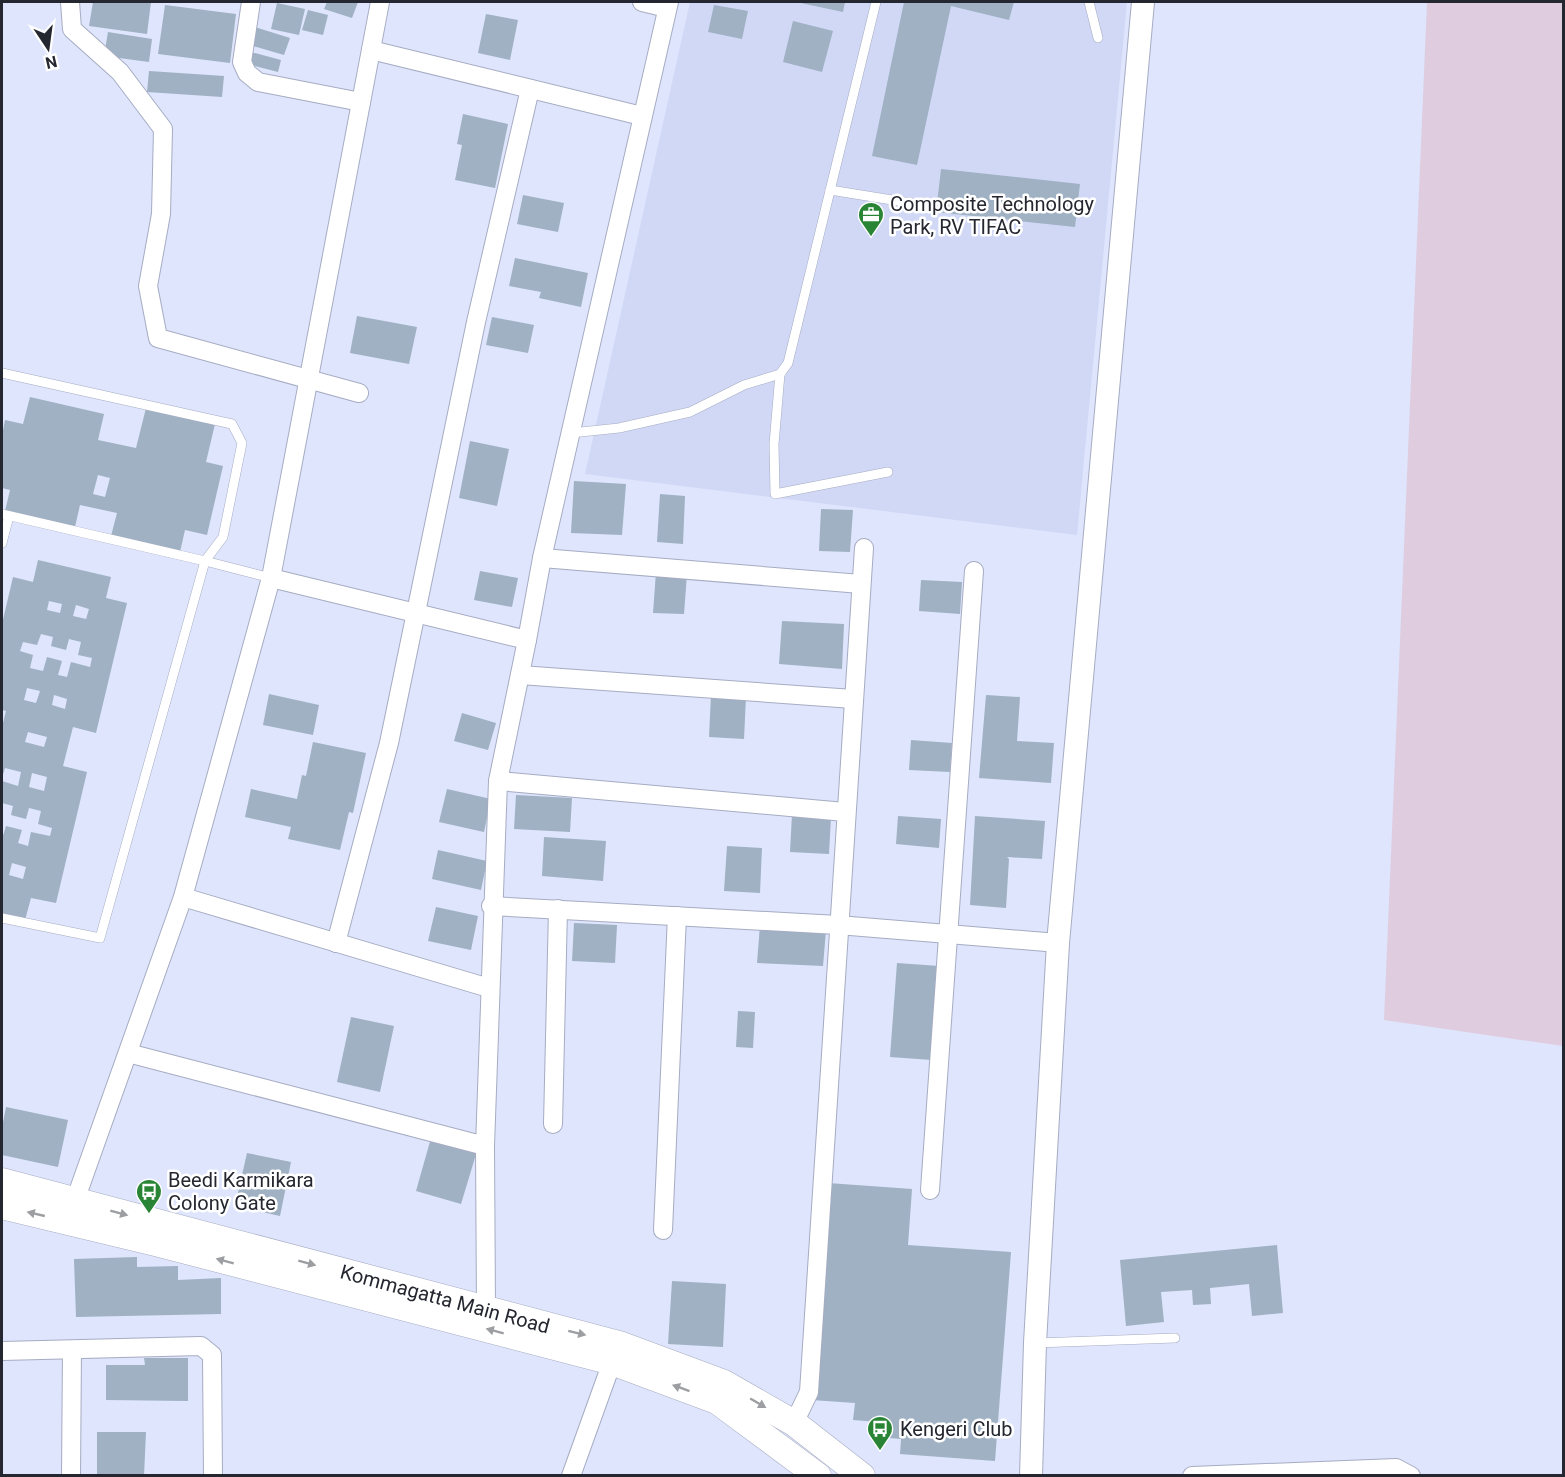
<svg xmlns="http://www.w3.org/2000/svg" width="1565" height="1477" viewBox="0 0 1565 1477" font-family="Roboto,sans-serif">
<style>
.built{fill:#d0d8f6}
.green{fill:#dfccdf}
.building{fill:#9fb1c3;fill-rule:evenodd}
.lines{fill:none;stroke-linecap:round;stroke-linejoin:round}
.service-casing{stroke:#a6acc2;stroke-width:10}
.minor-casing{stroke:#a6acc2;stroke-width:20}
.tertiary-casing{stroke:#a6acc2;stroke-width:24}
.secondary-casing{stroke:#a6acc2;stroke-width:27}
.service{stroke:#fff;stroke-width:9}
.minor{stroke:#fff;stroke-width:18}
.tertiary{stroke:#fff;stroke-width:22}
.secondary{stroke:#fff;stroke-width:26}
.oneway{fill:#9d9ea2}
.labels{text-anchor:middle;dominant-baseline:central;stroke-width:5;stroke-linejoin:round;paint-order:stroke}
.poi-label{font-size:20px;fill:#252730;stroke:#fff;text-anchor:start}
.street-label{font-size:20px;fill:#252730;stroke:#fff}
</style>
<rect width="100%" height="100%" fill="#dee5fc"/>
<polygon class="built" points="690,2 1127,2 1077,535 585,474"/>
<polygon class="green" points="1427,2 1563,2 1563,1046 1384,1020"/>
<g class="building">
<polygon points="93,2 151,2 147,34 89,26"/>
<polygon points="327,2 358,2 352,18 324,9"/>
<polygon points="796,2 845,2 843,12"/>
<polygon points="904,2 1014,2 1009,20 951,6 917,165 872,156"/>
<polygon points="277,3 305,9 299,35 271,29"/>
<polygon points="165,5 236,14 230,63 158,54"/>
<polygon points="714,5 748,11 742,39 708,32"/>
<polygon points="308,10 328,15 323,35 302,30"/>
<polygon points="486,14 518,20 510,60 478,53"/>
<polygon points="793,21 833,31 822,72 783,62"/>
<polygon points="252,26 290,38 284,55 246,44"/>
<polygon points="108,32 152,39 149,62 104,56"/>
<polygon points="247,51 281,60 278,72 244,63"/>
<polygon points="149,71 224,76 222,97 147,92"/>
<polygon points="463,114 508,124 495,188 455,180 462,145 457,144"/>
<polygon points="941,169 1080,184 1075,227 936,212"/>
<polygon points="523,195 564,203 558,232 517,224"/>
<polygon points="515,258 588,273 581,307 539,298 541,292 509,286"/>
<polygon points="357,316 417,327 409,364 350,353"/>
<polygon points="492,317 534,325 528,353 486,345"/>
<path d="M30 397 104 414 98 440 136 448 146 408 215 424 206 462 223 466 207 535 185 530 180 552 111 536 117 513 80 505 75 527 5 511 10 490 2 488V436L5 420 23 424ZM98 475 110 478 105 497 93 494Z"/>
<polygon points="470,441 509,449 497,506 459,498"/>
<polygon points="574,481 626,484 622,535 571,533"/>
<polygon points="660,494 685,496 683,544 657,542"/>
<polygon points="821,509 853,510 850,552 819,551"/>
<path d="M38 560 111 577 106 598 127 603 96 733 73 727 63 766 87 772 56 903 31 898 25 920 2 914V839L6 826 22 830 18 843 28 846 31 832 50 836 52 828 38 824 41 811 29 808 26 819 11 815 13 806 2 803V781L18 786 21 772 5 768 2 778V727L6 711 2 710V624L13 577 33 582ZM49 601 62 604 60 613 47 610ZM76 605 89 609 86 619 73 616ZM41 634 53 637 51 646 66 650 69 639 81 642 78 655 92 658 90 667 71 662 67 677 58 675 62 661 47 657 43 671 30 668 33 655 20 651 23 642 37 645ZM27 688 40 691 36 703 24 700ZM54 695 67 699 65 709 52 705ZM28 732 47 737 44 747 25 742ZM32 773 47 777 44 791 29 787ZM12 863 26 867 23 879 9 875Z"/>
<polygon points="480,571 518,578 512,607 474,600"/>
<polygon points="656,572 687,574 684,614 653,613"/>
<polygon points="921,580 962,582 960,614 919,611"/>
<polygon points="782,621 844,624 842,669 779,664"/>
<polygon points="269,694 319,705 313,735 263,725"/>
<polygon points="711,695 746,697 744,739 709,737"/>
<polygon points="986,695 1020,697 1017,741 1054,743 1051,783 979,778"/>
<polygon points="462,713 496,723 488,750 454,741"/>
<polygon points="911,740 952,743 950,772 909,770"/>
<polygon points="313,742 366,753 353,813 349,812 340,850 288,839 291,827 245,817 251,789 297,799 302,775 306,776"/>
<polygon points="447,789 491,799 484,832 439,822"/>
<polygon points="516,795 572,798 570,832 514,829"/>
<polygon points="792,814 831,817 829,854 790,852"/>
<polygon points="898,816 941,819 939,848 896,844"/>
<polygon points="975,816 1045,821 1042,859 1007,857 1009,859 1006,908 970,905"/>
<polygon points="544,837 606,841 603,881 542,876"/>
<polygon points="727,846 762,848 760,893 724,891"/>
<polygon points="438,850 487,861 481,890 432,879"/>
<polygon points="436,907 478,916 471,950 428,941"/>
<polygon points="574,923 617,925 615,963 572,961"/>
<polygon points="760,925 826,930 823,966 757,963"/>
<polygon points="897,963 939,966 932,1060 890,1057"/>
<polygon points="738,1011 755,1012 753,1048 736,1047"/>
<polygon points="351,1017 394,1026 380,1092 337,1082"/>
<polygon points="6,1107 68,1120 58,1167 2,1155 2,1128"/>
<polygon points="431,1138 477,1151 461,1204 416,1191"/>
<polygon points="247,1153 291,1162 280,1216 235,1206"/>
<polygon points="828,1183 912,1189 908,1245 1011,1252 995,1461 900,1454 901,1439 877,1437 878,1422 853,1420 855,1403 811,1400"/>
<polygon points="1277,1245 1283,1313 1252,1316 1249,1284 1210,1288 1211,1304 1193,1305 1192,1290 1161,1292 1164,1322 1126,1326 1120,1260"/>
<polygon points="137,1257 137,1267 178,1266 178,1280 221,1278 221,1314 76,1317 74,1259"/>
<polygon points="672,1281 726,1284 723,1347 668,1344"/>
<polygon points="144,1358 188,1358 188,1401 106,1400 106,1365 145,1365"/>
<polygon points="97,1432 146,1432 144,1476 97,1476"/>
</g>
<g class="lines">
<defs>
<g id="service">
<polyline points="1089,2 1098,38"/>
<polyline points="830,190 917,204"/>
<polyline points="2,373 232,424 242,443 223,537 205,561 2,514"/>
<polyline points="780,374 774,444 775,494 888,472"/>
<polyline points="571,433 619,428 690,412 744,385 780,374 788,363 876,2"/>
<polyline points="2,543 9,516"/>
<polyline points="2,918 100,938 205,561 271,578"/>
<polyline points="1036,1343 1175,1338"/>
</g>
<g id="minor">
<polyline points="70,2 72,29 120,72 163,129 161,214 148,286 158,338 359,393"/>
<polyline points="251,2 242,62 247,73 258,82 361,102"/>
<polyline points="642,2 667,8"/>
<polyline points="371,50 642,116"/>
<polyline points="542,558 861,584"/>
<polyline points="271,578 527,640 542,558 669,2"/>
<polyline points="520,675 853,699"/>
<polyline points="498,781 845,812"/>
<polyline points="183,897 489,988"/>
<polyline points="491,906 838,925 1058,943"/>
<polyline points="336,943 389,743 476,322 530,89"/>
<polyline points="128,1053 485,1146"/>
<polyline points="553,1124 558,909"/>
<polyline points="930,1190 974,571"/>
<polyline points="72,1209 183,897 271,578 380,2"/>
<polyline points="663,1230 677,916"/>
<polyline points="486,1310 485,1146 498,781 527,640"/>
<polyline points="2,1351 201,1346 212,1355 213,1476"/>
<polyline points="794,1423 809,1392 864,548"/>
<polyline points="71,1476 72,1350"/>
<polyline points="571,1476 612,1362"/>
<polyline points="1192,1476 1396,1468 1411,1476"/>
</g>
<polyline id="tertiary" points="1031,1476 1035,1343 1058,943 1143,2"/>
<g id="secondary">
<polyline points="2,1181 619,1344 724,1383 794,1423 862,1476"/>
<polyline points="2,1206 156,1243 612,1362 717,1401 818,1476"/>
</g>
</defs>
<use href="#service" class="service-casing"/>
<use href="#minor" class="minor-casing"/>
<use href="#tertiary" class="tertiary-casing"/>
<use href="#secondary" class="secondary-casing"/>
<use href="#service" class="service"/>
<use href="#minor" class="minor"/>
<use href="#tertiary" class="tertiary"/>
<use href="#secondary" class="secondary"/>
</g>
<defs><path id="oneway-solid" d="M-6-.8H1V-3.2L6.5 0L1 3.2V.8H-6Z" transform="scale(1.5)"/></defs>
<g class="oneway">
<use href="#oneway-solid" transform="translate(119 1213) rotate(15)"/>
<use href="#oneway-solid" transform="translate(36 1214) rotate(-167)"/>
<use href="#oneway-solid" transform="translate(225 1261) rotate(-165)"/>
<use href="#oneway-solid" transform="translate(307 1263) rotate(15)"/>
<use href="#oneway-solid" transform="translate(495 1331) rotate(-165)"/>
<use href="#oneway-solid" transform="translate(577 1333) rotate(14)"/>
<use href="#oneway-solid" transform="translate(681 1388) rotate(-160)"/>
<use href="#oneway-solid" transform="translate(758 1403) rotate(30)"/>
</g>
<defs>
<symbol id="office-pin" viewBox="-11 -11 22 30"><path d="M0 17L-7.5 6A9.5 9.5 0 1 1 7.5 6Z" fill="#298435" stroke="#fff"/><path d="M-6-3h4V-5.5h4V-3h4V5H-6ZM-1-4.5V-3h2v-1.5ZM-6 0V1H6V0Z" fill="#fff"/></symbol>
<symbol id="bus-pin" viewBox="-11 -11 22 30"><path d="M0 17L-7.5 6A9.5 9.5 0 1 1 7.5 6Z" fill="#298435" stroke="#fff"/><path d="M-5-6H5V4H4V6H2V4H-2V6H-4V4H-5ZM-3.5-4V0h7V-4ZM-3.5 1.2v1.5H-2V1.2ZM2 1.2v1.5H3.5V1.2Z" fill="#fff"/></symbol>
</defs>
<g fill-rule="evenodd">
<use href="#office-pin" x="856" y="200" width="30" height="40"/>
<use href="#bus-pin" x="134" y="1177" width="30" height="40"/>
<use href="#bus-pin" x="865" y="1414" width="30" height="40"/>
</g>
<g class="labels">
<g class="poi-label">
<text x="890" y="204">Composite Technology<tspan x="890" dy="23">Park, RV TIFAC</tspan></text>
<text x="168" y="1180">Beedi Karmikara<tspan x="168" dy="23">Colony Gate</tspan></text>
<text x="900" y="1429">Kengeri Club</text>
</g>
<g class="street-label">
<text transform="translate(445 1299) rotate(15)">Kommagatta Main Road</text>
</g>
</g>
<rect width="1565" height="1477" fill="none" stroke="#252730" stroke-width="6"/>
<g transform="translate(48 48) rotate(167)" stroke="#ffffff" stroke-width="4.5" paint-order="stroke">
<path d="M0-4.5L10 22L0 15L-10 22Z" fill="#252730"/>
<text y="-9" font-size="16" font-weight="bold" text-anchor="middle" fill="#252730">N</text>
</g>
</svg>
